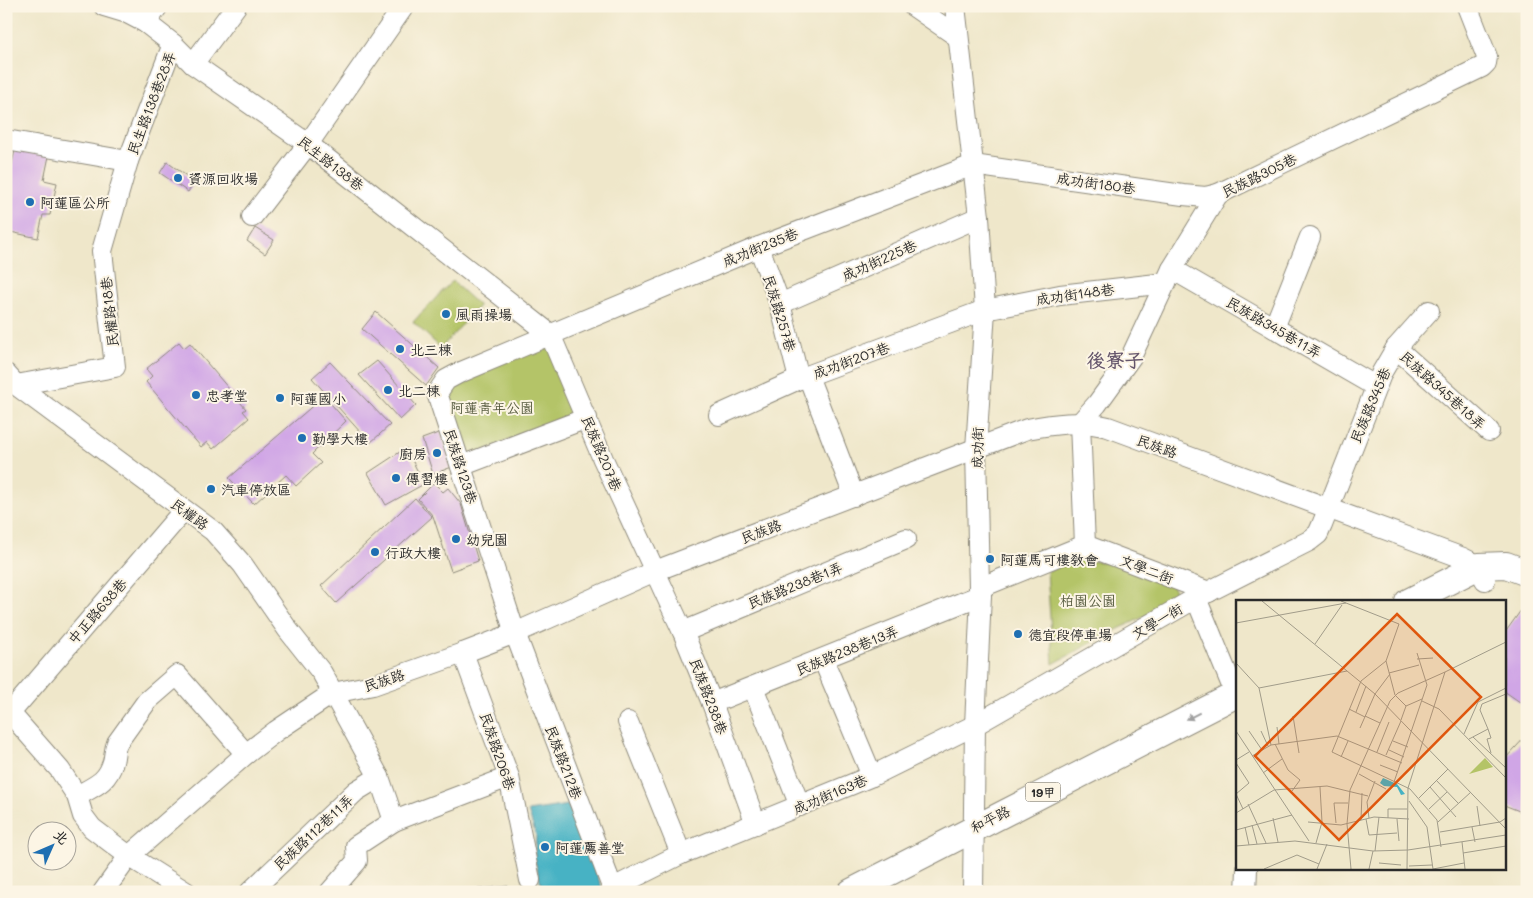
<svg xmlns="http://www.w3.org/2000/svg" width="1533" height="898" viewBox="0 0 1533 898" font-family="Mali,'LXGW WenKai TC',sans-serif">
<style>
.green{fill:#b4c467;stroke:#707849}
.water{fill:#46b2c4;stroke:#386e78}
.building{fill:#d0a6e6}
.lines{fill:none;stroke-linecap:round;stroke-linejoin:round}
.minor-casing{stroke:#8d897a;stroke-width:22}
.major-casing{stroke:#8d897a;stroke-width:28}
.minor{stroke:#fff;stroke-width:20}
.major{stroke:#fff;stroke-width:26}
.oneway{fill:#a0a0a0}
.poi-dot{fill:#1f6fb2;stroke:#fcf5e5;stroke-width:2}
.labels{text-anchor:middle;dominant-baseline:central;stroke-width:4;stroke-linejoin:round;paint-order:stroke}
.shield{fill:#fcf5e5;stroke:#6a6863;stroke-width:1}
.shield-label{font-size:12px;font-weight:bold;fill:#2b2b2b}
.street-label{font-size:14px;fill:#2b2b2b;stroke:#fcf5e5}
.poi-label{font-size:14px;fill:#2b2b2b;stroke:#fcf5e5;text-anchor:start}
.park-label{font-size:14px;fill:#54593d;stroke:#fcf5e5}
.district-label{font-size:19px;font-weight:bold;fill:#65566c;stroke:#fcf5e5}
.inset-road{fill:none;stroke:#a19c8a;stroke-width:1}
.view{fill:#df570e;fill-opacity:0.15;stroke:#df570e;stroke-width:2.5}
.inset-edge{fill:none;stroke:#2b2b2b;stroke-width:2.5}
</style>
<rect width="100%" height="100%" fill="#fcf5e5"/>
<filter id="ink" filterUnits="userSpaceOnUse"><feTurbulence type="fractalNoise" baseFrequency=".02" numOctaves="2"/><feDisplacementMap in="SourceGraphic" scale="10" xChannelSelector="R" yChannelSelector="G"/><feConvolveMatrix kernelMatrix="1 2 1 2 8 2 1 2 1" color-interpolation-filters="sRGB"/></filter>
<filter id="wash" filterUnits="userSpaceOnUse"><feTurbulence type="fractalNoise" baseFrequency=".0096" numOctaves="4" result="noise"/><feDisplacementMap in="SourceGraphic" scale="20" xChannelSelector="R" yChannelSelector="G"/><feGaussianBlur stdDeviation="1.12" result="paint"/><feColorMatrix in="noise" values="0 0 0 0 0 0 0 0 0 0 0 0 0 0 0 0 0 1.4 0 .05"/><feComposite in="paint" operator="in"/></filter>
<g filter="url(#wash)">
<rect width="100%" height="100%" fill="#efe7ca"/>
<g class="green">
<polygon points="452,281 479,306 441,348 413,322"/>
<polygon points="549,344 576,412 464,459 446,394 455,381"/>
<polygon points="1078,560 1115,563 1172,585 1177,595 1173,603 1108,634 1053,664 1047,571"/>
</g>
<polygon class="water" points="568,805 604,892 543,891 534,858 536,836 528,811"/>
<g id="blocks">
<g class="building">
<polygon points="15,150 49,156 44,180 57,183 50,215 43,215 38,238 6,231 6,190"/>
<polygon points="167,162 195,182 188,192 160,173"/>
<polygon points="255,228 274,240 265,254 247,241"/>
<polygon points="376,312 439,368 426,386 362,329"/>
<polygon points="179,342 184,348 190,343 246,409 243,411 249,418 213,449 207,442 201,447 146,382 152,376 146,369"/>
<polygon points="377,361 416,405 400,420 359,375"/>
<polygon points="330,362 390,425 370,443 312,378"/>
<polygon points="324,396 346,421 312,454 321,463 296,486 286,475 254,504 229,478"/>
<polygon points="441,432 452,467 433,474 422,439"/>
<polygon points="406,448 424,484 386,505 368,473"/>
<polygon points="434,483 443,492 448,488 461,504 478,561 451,571 433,516 418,499"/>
<polygon points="415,498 432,517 336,603 321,586"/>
<polygon points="1524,606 1527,606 1527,707 1504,691 1504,634"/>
<polygon points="1527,735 1527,814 1504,805 1504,760"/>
<polygon points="508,886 508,892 467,892 467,890"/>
</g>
</g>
</g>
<g filter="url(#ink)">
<use href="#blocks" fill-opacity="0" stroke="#8d897a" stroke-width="1"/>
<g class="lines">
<defs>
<g id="minor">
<polyline points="104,6 127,13 146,23 173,44 193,64 308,144 550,334 603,459 683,632 712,703 756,824"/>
<polyline points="913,6 958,37"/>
<polyline points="955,6 979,217 985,310 976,449 979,588 981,595 975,725 973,892"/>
<polyline points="146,23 158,6"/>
<polyline points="193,64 236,6"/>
<polyline points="6,140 128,161"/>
<polyline points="252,217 308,144 404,6"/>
<polyline points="759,247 780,304 799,379"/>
<polyline points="1172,269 1375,386"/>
<polyline points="780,304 979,217"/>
<polyline points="1274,328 1310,237"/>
<polyline points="1396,348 1489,431"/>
<polyline points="6,374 16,385 213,531 243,565 288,630 322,673 379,777 394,821"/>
<polyline points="808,376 854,496"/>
<polyline points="16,385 115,367 102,251 128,161 173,44"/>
<polyline points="719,415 799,379 985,310 1060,295 1166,283"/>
<polyline points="461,466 587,418"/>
<polyline points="1085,545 1209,592"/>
<polyline points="979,588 1085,545 1080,423 1097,404 1131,357 1172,269 1218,194"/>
<polyline points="1196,598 1237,698"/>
<polyline points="683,632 906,539"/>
<polyline points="463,653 509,777 530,880"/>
<polyline points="823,659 872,776"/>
<polyline points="753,687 800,806"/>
<polyline points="712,703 981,595"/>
<polyline points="6,711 10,713 60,770 77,796 83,816 92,828 129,856 186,892"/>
<polyline points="6,715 10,713 184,510"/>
<polyline points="628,722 681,854"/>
<path d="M77 796C94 786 107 783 113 762 115 755 114 750 117 743L147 701 177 675 246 754"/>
<polyline points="613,888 681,854 872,776 975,725 1196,598 1309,541 1318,534 1322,525 1382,372 1396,348 1429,311"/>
<path d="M103 892 129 856 246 754 276 731 333 693 373 685 463 653 515 633 655 571 1027 429C1054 424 1080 420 1108 427L1463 558 1479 566 1485 580"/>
<polyline points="250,892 356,791 379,777"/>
<polyline points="330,892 357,861 356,846 394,821 509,777"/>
<polyline points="614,892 515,633 437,393 446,380 459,373 759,247 973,165 1183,195 1206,197 1218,194 1482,67 1486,63 1487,57 1467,6"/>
<polyline points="1246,892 1247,869"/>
</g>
<g id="major">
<polyline points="1408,602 1479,566 1506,565 1527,573"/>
<polyline points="851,892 1237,694"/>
</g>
</defs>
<use href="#minor" class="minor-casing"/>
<use href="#major" class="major-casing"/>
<use href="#minor" class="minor"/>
<use href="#major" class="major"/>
</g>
<defs><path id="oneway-solid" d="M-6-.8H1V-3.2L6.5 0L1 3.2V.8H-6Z" transform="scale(1.25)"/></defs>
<use class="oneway" href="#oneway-solid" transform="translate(1193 716) rotate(153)"/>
</g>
<g class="poi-dot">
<circle cx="178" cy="178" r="5"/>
<circle cx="30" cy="202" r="5"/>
<circle cx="446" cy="314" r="5"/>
<circle cx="400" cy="349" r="5"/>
<circle cx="388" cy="390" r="5"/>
<circle cx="196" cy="395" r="5"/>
<circle cx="280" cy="398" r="5"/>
<circle cx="302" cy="438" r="5"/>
<circle cx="437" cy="453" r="5"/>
<circle cx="396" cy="478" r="5"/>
<circle cx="211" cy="489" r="5"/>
<circle cx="456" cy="539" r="5"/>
<circle cx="375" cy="552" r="5"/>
<circle cx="990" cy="559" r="5"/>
<circle cx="1018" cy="634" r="5"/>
<circle cx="545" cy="847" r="5"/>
</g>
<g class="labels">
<rect class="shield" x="1025.5" y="782.5" width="35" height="19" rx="4"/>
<g class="shield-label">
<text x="1043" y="792">19甲</text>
</g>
<g class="street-label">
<text transform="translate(151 103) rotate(-69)">民生路138巷28弄</text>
<text transform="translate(331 163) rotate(38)">民生路138巷</text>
<text transform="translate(1259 175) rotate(-26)">民族路305巷</text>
<text transform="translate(1096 183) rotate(8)">成功街180巷</text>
<text transform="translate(760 247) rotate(-22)">成功街235巷</text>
<text transform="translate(879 260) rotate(-24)">成功街225巷</text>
<text transform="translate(1075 294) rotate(-8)">成功街148巷</text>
<text transform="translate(109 312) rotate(-96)">民權路18巷</text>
<text transform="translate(780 313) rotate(73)">民族路257巷</text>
<text transform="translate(1274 327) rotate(30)">民族路345巷11弄</text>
<text transform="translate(851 360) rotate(-20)">成功街207巷</text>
<text transform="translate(1443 390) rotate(42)">民族路345巷18弄</text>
<text transform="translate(1370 405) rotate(-67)">民族路345巷</text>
<text transform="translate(1157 446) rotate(20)">民族路</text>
<text transform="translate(977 448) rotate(-89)">成功街</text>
<text transform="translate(602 453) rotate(67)">民族路207巷</text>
<text transform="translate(461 466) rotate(72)">民族路123巷</text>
<text transform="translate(190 514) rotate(36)">民權路</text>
<text transform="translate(761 531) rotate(-21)">民族路</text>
<text transform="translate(1147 569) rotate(21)">文學二街</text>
<text transform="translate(795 585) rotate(-22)">民族路238巷1弄</text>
<text transform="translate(97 611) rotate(-49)">中正路638巷</text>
<text transform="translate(1157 621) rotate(-30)">文學一街</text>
<text transform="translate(847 650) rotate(-22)">民族路238巷13弄</text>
<text transform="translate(384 680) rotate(-18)">民族路</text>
<text transform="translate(709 696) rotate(69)">民族路238巷</text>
<text transform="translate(498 751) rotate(71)">民族路206巷</text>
<text transform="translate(564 762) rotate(69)">民族路212巷</text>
<text transform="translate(830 794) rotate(-23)">成功街163巷</text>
<text transform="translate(990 819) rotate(-27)">和平路</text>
<text transform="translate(313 832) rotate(-43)">民族路112巷11弄</text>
</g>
<g class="poi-label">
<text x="188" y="178">資源回收場</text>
<text x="40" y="202">阿蓮區公所</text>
<text x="456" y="314">風雨操場</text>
<text x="410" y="349">北三棟</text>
<text x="398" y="390">北二棟</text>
<text x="206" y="395">忠孝堂</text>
<text x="290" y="398">阿蓮國小</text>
<text x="312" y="438">勤學大樓</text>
<text x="427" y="453" text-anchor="end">廚房</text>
<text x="406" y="478">傳習樓</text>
<text x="221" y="489">汽車停放區</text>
<text x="466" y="539">幼兒園</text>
<text x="385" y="552">行政大樓</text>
<text x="1000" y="559">阿蓮馬可樓教會</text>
<text x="1028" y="634">德宜段停車場</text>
<text x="555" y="847">阿蓮薦善堂</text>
</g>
<g class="park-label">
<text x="492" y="407">阿蓮青年公園</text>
<text x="1088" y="600">柏園公園</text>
</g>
<g class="district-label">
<text x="1115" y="359">後寮子</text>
</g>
</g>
<g transform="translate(1236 600)">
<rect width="270" height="270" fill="#efe7ca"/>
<path d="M249 158 257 167 233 174Z" fill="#b4c467"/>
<path d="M147 178 161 184 169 194 165 195 161 187 148 186 144 183Z" fill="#46b2c4"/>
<path class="inset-road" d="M26 1 139 94 270 229M105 1 163 24 150 61 159 95 170 106 165 120M0 23 110 3M79 44 106 5M181 59 197 58M150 61 125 81 96 152 174 189 201 220 205 247M0 63 23 88 35 145M153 73 183 65M23 88 111 71M186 101 203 109 270 178M170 106 186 99M113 109 129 117M120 112 130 86M57 116 63 153M129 116 144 123M41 127 43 144M124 128 139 94 154 74M252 129 255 138 251 139 255 153M0 131 73 241M13 131 26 150M25 131 32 146M228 134 242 102 270 88M237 137 270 168M233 139 252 129 244 110 246 104 270 94M157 141 172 147M39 144 52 170 64 180 56 191M153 150 168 157M141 152 153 122M150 155 165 121M16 156 35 145 101 136 166 163M105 157 112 141M0 160 13 152M0 163 13 183 0 194M144 165 162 172M27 173 46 159M123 174 150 189M200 180 222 203M158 182 191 85 181 53M194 187 220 217M0 194 7 209M183 198 212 169M173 201 191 227 197 269M12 204 30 243M241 206 244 226M193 209 211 192M0 213 38 190 91 186 132 196M37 218 42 242M133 218 131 202 139 181M152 218V209H171M130 219 133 235 161 233M161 219 163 241M125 220 126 193M72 222 105 225 138 217 173 219M202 222 235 192M100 223 98 203H112M16 225 21 244M9 227 13 245M236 227 239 242M0 230 56 215M204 232 264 222 270 218M226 242 229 269M80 243 86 222 84 187M0 246 59 241 137 251 172 250M172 250 270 235M139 251 143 217M227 253 270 246M143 263 165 265M173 266 196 265M28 269 61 255 83 264M81 269 91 244M115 269 111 224 114 190 154 101 162 93 209 72M133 269 137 251M171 269 172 188 209 72 270 42M197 269 228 263"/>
<path class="view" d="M161 14 245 97 103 240 19 156Z"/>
<rect width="270" height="270" class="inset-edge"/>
</g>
<rect width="1533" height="898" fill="none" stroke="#fcf5e5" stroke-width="25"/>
<g transform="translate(52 846) rotate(45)"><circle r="24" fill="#fcf5e5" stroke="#a8a49b"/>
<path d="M0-4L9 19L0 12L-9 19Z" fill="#1f6fb2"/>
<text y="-8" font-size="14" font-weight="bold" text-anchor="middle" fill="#2b2b2b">北</text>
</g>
</svg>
